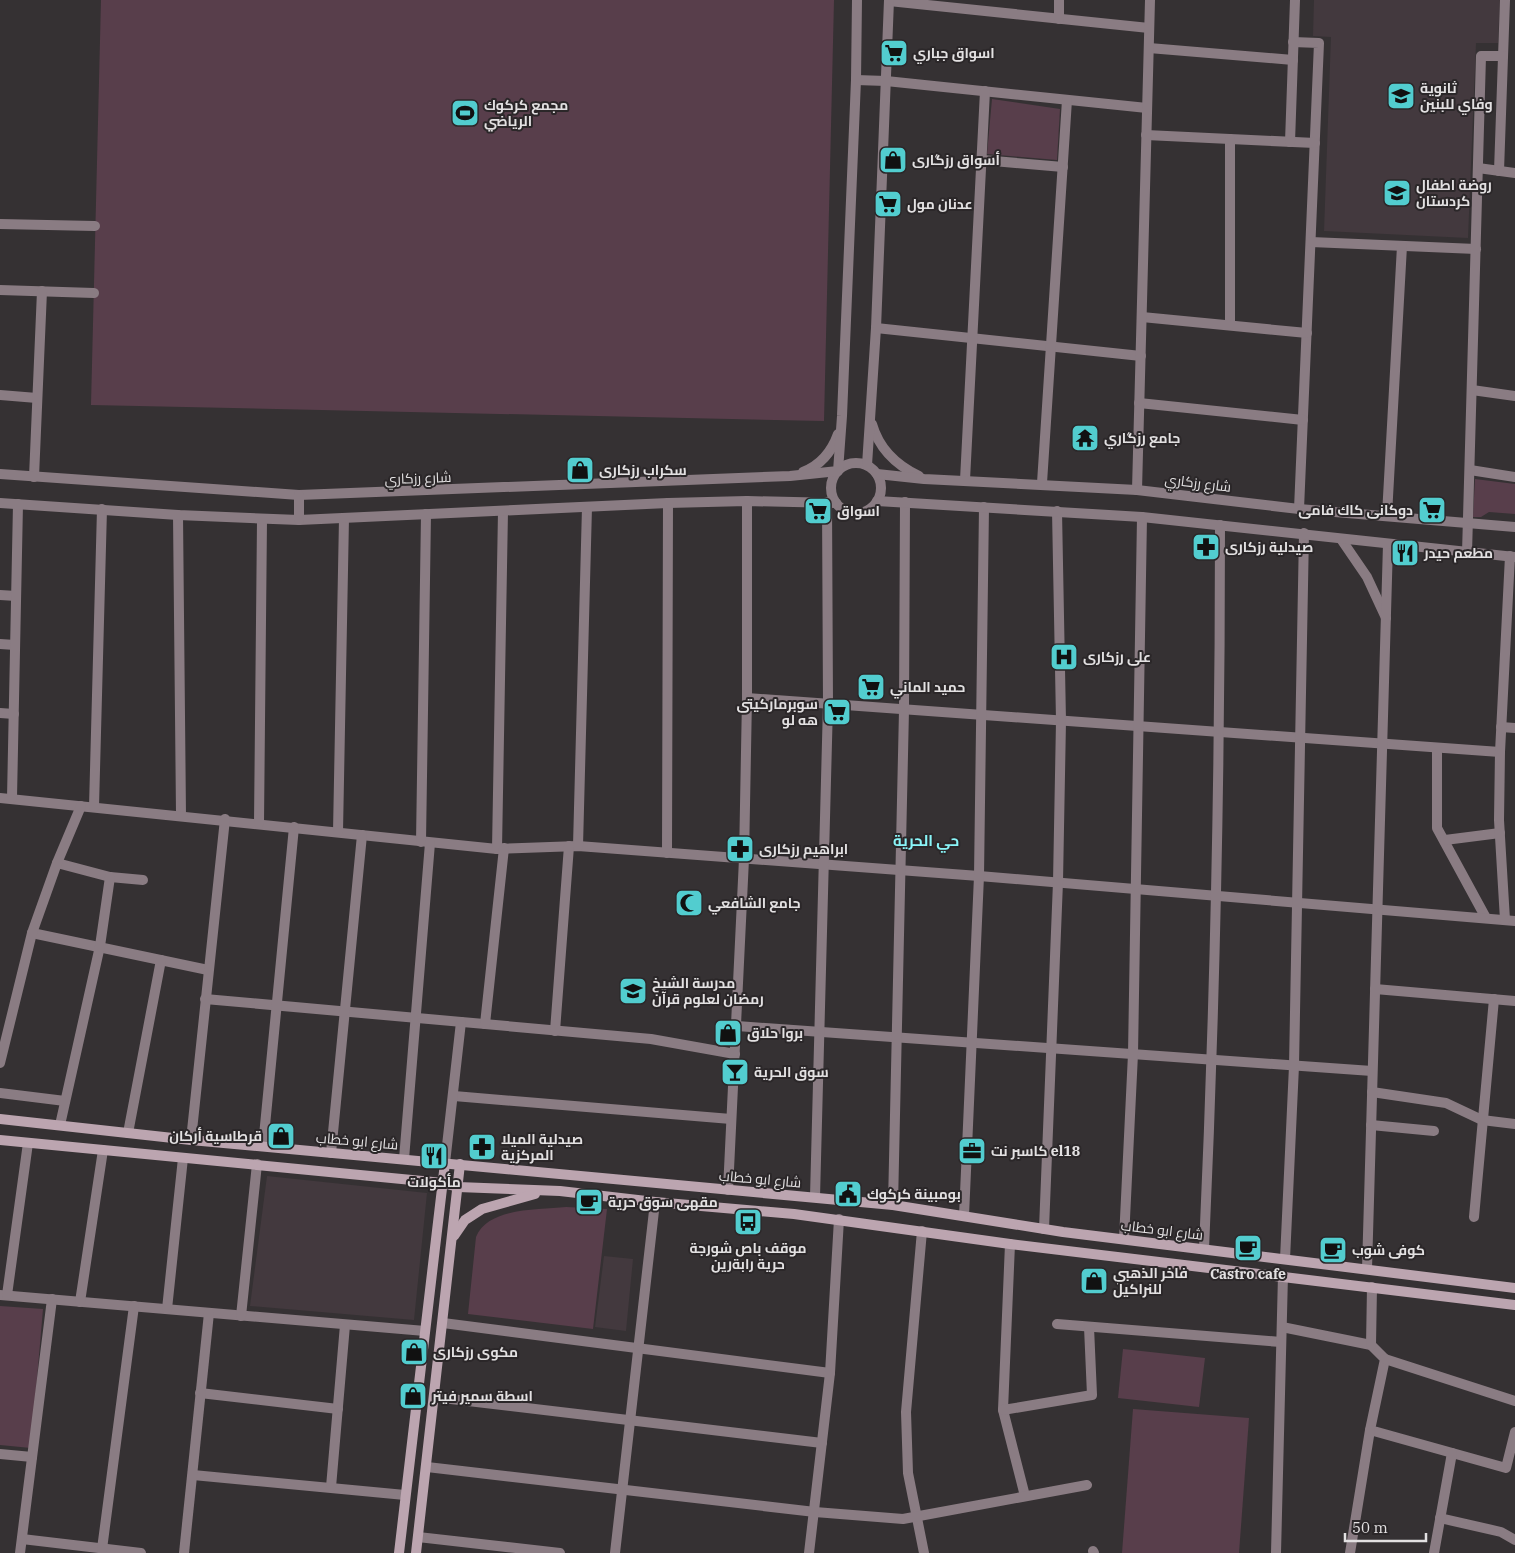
<svg xmlns="http://www.w3.org/2000/svg" width="1515" height="1553" viewBox="0 0 1515 1553" font-family="'IBM Plex Serif',Cairo,serif">
<style>
.built{fill:#43393e}
.green{fill:#583e4b}
.lines{fill:none;stroke-linecap:round;stroke-linejoin:round}
.minor{stroke:#8a7c83;stroke-width:10}
.tertiary{stroke:#8a7c83;stroke-width:10}
.secondary{stroke:#bca5b0;stroke-width:10}
.labels{text-anchor:middle;dominant-baseline:central;stroke-width:4;stroke-linejoin:round;paint-order:stroke}
.poi-label{font-size:14px;font-weight:bold;fill:#e3e1e2;stroke:#2b2729;text-anchor:start}
.street-label{font-size:14px;fill:#e3e1e2;stroke:#2b2729}
.neighbourhood-label{font-size:15px;font-weight:bold;fill:#8af5f8;stroke:#2b2729}
</style>
<rect width="100%" height="100%" fill="#353133"/>
<g class="built">
<polygon points="1314,0 1500,0 1498,43 1476,43 1468,238 1324,231 1331,37 1313,36"/>
<polygon points="267,1176 427,1193 414,1320 250,1306"/>
<polygon points="604,1256 633,1259 626,1331 595,1327"/>
</g>
<g class="green">
<polygon points="101,0 834,0 824,421 91,405"/>
<polygon points="992,99 1060,109 1057,160 987,154"/>
<polygon points="1475,479 1515,484 1515,514 1489,512 1481,517 1473,517"/>
<path d="M566 1207 607 1209 593 1329 468 1314 476 1237C488 1207 539 1210 566 1207Z"/>
<polygon points="0,1306 43,1309 31,1448 0,1445"/>
<polygon points="1123,1349 1205,1358 1199,1407 1118,1398"/>
<polygon points="1133,1409 1249,1418 1239,1553 1122,1553"/>
</g>
<g class="lines">
<g class="minor">
<polyline points="889,1 1149,28"/>
<polyline points="1059,19 1059,0"/>
<polyline points="1293,42 1319,43 1299,509"/>
<polyline points="1149,48 1293,60"/>
<polyline points="856,80 886,81 1147,108"/>
<polyline points="1146,135 1315,143"/>
<polyline points="1230,139 1230,325"/>
<polyline points="1290,142 1295,0"/>
<polyline points="982,160 1063,167"/>
<polyline points="1478,168 1515,173"/>
<polyline points="1499,171 1505,0"/>
<polyline points="0,224 95,226"/>
<polyline points="1311,242 1476,249"/>
<polyline points="0,290 94,293"/>
<polyline points="1142,317 1307,333"/>
<polyline points="876,328 1141,356"/>
<polyline points="1472,390 1515,396"/>
<polyline points="0,395 37,398"/>
<polyline points="1139,403 1303,420"/>
<polyline points="1470,470 1515,477"/>
<polyline points="34,477 42,291"/>
<polyline points="965,480 985,91"/>
<polyline points="1042,483 1067,100"/>
<polyline points="1137,490 1150,0"/>
<polyline points="178,515 181,815"/>
<polyline points="1387,515 1402,246"/>
<polyline points="1341,539 1367,577 1386,618"/>
<polyline points="1467,553 1481,56 1503,56"/>
<polyline points="0,595 16,596"/>
<polyline points="0,644 15,645"/>
<polyline points="747,698 1500,752"/>
<polyline points="0,713 14,714"/>
<polyline points="1501,727 1515,728"/>
<polyline points="1437,748 1437,828 1486,918"/>
<polyline points="0,798 497,849 578,846 979,876 1515,921"/>
<polyline points="12,798 18,504"/>
<polyline points="94,807 102,509"/>
<polyline points="259,823 262,520"/>
<polyline points="338,832 344,518"/>
<polyline points="1445,840 1500,833"/>
<polyline points="421,842 426,514"/>
<polyline points="578,846 587,507"/>
<polyline points="497,849 503,511"/>
<polyline points="667,853 668,503"/>
<polyline points="57,863 110,877 143,880"/>
<polyline points="1505,920 1499,820 1500,752 1510,556"/>
<polyline points="32,933 208,970"/>
<polyline points="1375,989 1515,1001"/>
<polyline points="205,999 651,1039 735,1054"/>
<polyline points="485,1024 504,848"/>
<polyline points="737,1026 1372,1071"/>
<polyline points="555,1031 569,846"/>
<polyline points="0,1063 32,933 57,863 81,806"/>
<polyline points="1372,1092 1446,1103 1482,1120 1515,1124"/>
<polyline points="0,1093 65,1101"/>
<polyline points="454,1096 731,1119"/>
<polyline points="60,1125 100,946 110,877"/>
<polyline points="1371,1125 1434,1131"/>
<polyline points="128,1133 161,960"/>
<polyline points="191,1140 225,819"/>
<polyline points="263,1146 294,827"/>
<polyline points="331,1153 362,835"/>
<polyline points="404,1159 430,843"/>
<polyline points="445,1163 461,1022"/>
<polyline points="728,1190 744,859 747,698 747,501"/>
<polyline points="815,1197 828,704 827,502"/>
<polyline points="893,1205 904,710 905,502"/>
<polyline points="964,1216 979,876 984,507"/>
<polyline points="1474,1217 1494,999"/>
<polyline points="1044,1229 1058,882 1061,721 1057,511"/>
<polyline points="922,1231 906,1412 908,1473 924,1553"/>
<polyline points="1124,1239 1133,1054 1142,517"/>
<polyline points="1010,1244 1003,1410 1025,1496"/>
<path d="M1204 1249C1215 1008 1220 766 1220 525"/>
<polyline points="1285,1259 1294,1066 1304,533"/>
<polyline points="1367,1269 1388,544"/>
<polyline points="0,1295 425,1331"/>
<polyline points="7,1295 28,1143"/>
<polyline points="80,1302 103,1150"/>
<polyline points="167,1309 183,1158"/>
<polyline points="241,1316 257,1164"/>
<polyline points="443,1323 830,1373"/>
<polyline points="1057,1324 1281,1342"/>
<polyline points="1282,1327 1371,1345 1385,1359 1370,1430 1506,1468 1515,1432"/>
<polyline points="1371,1345 1372,1287"/>
<polyline points="1385,1359 1515,1401"/>
<polyline points="200,1393 338,1409"/>
<polyline points="434,1397 822,1443"/>
<polyline points="1003,1410 1092,1395 1089,1327"/>
<polyline points="0,1454 32,1457"/>
<polyline points="427,1467 815,1512 903,1519 1087,1485"/>
<polyline points="193,1475 405,1495"/>
<polyline points="331,1487 345,1325"/>
<polyline points="1440,1518 1501,1532 1515,1540"/>
<polyline points="418,1537 560,1553"/>
<polyline points="22,1539 141,1553"/>
<polyline points="102,1549 134,1306"/>
<polyline points="1093,1551 1094,1553"/>
<polyline points="20,1553 52,1299"/>
<polyline points="184,1553 209,1313"/>
<polyline points="615,1553 655,1202"/>
<polyline points="809,1553 830,1373 839,1219"/>
<polyline points="1276,1553 1283,1275"/>
<polyline points="1350,1553 1370,1430"/>
<polyline points="1434,1553 1452,1453"/>
</g>
<g class="tertiary">
<path d="M872 424C879 449 896 465 919 476"/>
<circle cx="856" cy="488" r="25"/>
<polyline points="867,465 876,328 889,0"/>
<path d="M803 472C821 465 832 451 838 434"/>
<polyline points="0,474 299,495 790,476 838,471 842,416 856,80 857,0"/>
<polyline points="877,474 924,479 1137,490 1299,509 1515,527"/>
<polyline points="877,501 1142,517 1515,557"/>
<polyline points="0,503 178,515 299,520 668,503 747,501 836,503"/>
<polyline points="299,520 299,495"/>
</g>
<g class="secondary">
<polyline points="0,1119 191,1140 893,1205 1063,1232 1515,1288"/>
<polyline points="0,1140 443,1183 458,1187 560,1191 655,1202 794,1214 1010,1244 1515,1305"/>
<polyline points="454,1236 465,1220 482,1209 535,1194"/>
<polyline points="399,1553 445,1163"/>
<polyline points="416,1553 460,1164"/>
</g>
</g>
<defs>
<symbol id="supermarket-square" viewBox="-11 -11 22 22"><rect x="-9" y="-9" width="18" height="18" rx="4" fill="#52cdcf" stroke="#2b2729"/><path d="M-6-5.5h2.5l.6 2H6L4.5 2H-2.5L-4.4-4H-6ZM-1.5 3.2a1.3 1.3 0 1 0 .1 0ZM3 3.2a1.3 1.3 0 1 0 .1 0Z" fill="#111"/></symbol>
<symbol id="school-square" viewBox="-11 -11 22 22"><rect x="-9" y="-9" width="18" height="18" rx="4" fill="#52cdcf" stroke="#2b2729"/><path d="M0-5L7-2L0 1L-7-2ZM-4 1L0 2.5L4 1V4Q0 6-4 4Z" fill="#111"/></symbol>
<symbol id="stadium-square" viewBox="-11 -11 22 22"><rect x="-9" y="-9" width="18" height="18" rx="4" fill="#52cdcf" stroke="#2b2729"/><path d="M0-5a6.5 5 0 1 0 0 10a6.5 5 0 1 0 0-10ZM-3.5-1.8h7v3.6h-7Z" fill="#111"/></symbol>
<symbol id="shop-square" viewBox="-11 -11 22 22"><rect x="-9" y="-9" width="18" height="18" rx="4" fill="#52cdcf" stroke="#2b2729"/><path d="M-5-2.5h2.3a2.7 3.5 0 0 1 5.4 0H5L5.5 6h-11ZM-1.5-2.5h3a1.5 2.3 0 0 0-3 0Z" fill="#111"/></symbol>
<symbol id="temple-square" viewBox="-11 -11 22 22"><rect x="-9" y="-9" width="18" height="18" rx="4" fill="#52cdcf" stroke="#2b2729"/><path d="M0-6L5-2H3V0L6.5 2.5H4V6H1.5V3h-3V6H-4V2.5H-6.5L-3 0V-2H-5Z" fill="#111"/></symbol>
<symbol id="pharmacy-square" viewBox="-11 -11 22 22"><rect x="-9" y="-9" width="18" height="18" rx="4" fill="#52cdcf" stroke="#2b2729"/><path d="M-2-6h4v4h4v4h-4v4h-4v-4h-4v-4h4Z" fill="#111"/></symbol>
<symbol id="restaurant-square" viewBox="-11 -11 22 22"><rect x="-9" y="-9" width="18" height="18" rx="4" fill="#52cdcf" stroke="#2b2729"/><path d="M-5-6h1v4h1v-4h1v4h1v-4h1v5L-1.5 .5V6h-2V.5L-5-1ZM5-6V6H3V1.5H1.5Q1.5-4 5-6Z" fill="#111"/></symbol>
<symbol id="hospital-square" viewBox="-11 -11 22 22"><rect x="-9" y="-9" width="18" height="18" rx="4" fill="#52cdcf" stroke="#2b2729"/><path d="M-5-5h3v3.5h4V-5h3V5h-3V1.5h-4V5h-3Z" fill="#111"/></symbol>
<symbol id="mosque-square" viewBox="-11 -11 22 22"><rect x="-9" y="-9" width="18" height="18" rx="4" fill="#52cdcf" stroke="#2b2729"/><path d="M3.5-4.9A6 6 0 1 0 3.5 4.9A5 5 0 1 1 3.5-4.9Z" fill="#111"/></symbol>
<symbol id="bar-square" viewBox="-11 -11 22 22"><rect x="-9" y="-9" width="18" height="18" rx="4" fill="#52cdcf" stroke="#2b2729"/><path d="M-6-5H6L.8 .8V4.5H3.5V6h-7V4.5H-.8V.8Z" fill="#111"/></symbol>
<symbol id="office-square" viewBox="-11 -11 22 22"><rect x="-9" y="-9" width="18" height="18" rx="4" fill="#52cdcf" stroke="#2b2729"/><path d="M-6-3h4V-5.5h4V-3h4V5H-6ZM-1-4.5V-3h2v-1.5ZM-6 0V1H6V0Z" fill="#111"/></symbol>
<symbol id="civic-square" viewBox="-11 -11 22 22"><rect x="-9" y="-9" width="18" height="18" rx="4" fill="#52cdcf" stroke="#2b2729"/><path d="M-.6-6.5H3V-4.5H.6V-3L4-1V1h2V6H-6V1h2V-1L-.6-3ZM-1.2 2.5V6h2.4V2.5Z" fill="#111"/></symbol>
<symbol id="cafe-square" viewBox="-11 -11 22 22"><rect x="-9" y="-9" width="18" height="18" rx="4" fill="#52cdcf" stroke="#2b2729"/><path d="M-5.5-4.5H6V0H3Q3 3.5 0 3.5H-2.5Q-5.5 3.5-5.5 0ZM3-3.2v2h1.7v-2ZM-6 4.5H4V6H-6Z" fill="#111"/></symbol>
<symbol id="bus-square" viewBox="-11 -11 22 22"><rect x="-9" y="-9" width="18" height="18" rx="4" fill="#52cdcf" stroke="#2b2729"/><path d="M-5-6H5V4H4V6H2V4H-2V6H-4V4H-5ZM-3.5-4V0h7V-4ZM-3.5 1.2v1.5H-2V1.2ZM2 1.2v1.5H3.5V1.2Z" fill="#111"/></symbol>
</defs>
<g fill-rule="evenodd">
<use href="#supermarket-square" x="878" y="37" width="32" height="32"/>
<use href="#school-square" x="1385" y="80" width="32" height="32"/>
<use href="#stadium-square" x="449" y="97" width="32" height="32"/>
<use href="#shop-square" x="877" y="144" width="32" height="32"/>
<use href="#school-square" x="1381" y="177" width="32" height="32"/>
<use href="#supermarket-square" x="872" y="188" width="32" height="32"/>
<use href="#temple-square" x="1069" y="422" width="32" height="32"/>
<use href="#shop-square" x="564" y="454" width="32" height="32"/>
<use href="#supermarket-square" x="1416" y="494" width="32" height="32"/>
<use href="#supermarket-square" x="802" y="495" width="32" height="32"/>
<use href="#pharmacy-square" x="1190" y="531" width="32" height="32"/>
<use href="#restaurant-square" x="1389" y="537" width="32" height="32"/>
<use href="#hospital-square" x="1048" y="641" width="32" height="32"/>
<use href="#supermarket-square" x="855" y="671" width="32" height="32"/>
<use href="#supermarket-square" x="821" y="696" width="32" height="32"/>
<use href="#pharmacy-square" x="724" y="833" width="32" height="32"/>
<use href="#mosque-square" x="673" y="887" width="32" height="32"/>
<use href="#school-square" x="617" y="975" width="32" height="32"/>
<use href="#shop-square" x="712" y="1017" width="32" height="32"/>
<use href="#bar-square" x="719" y="1056" width="32" height="32"/>
<use href="#shop-square" x="265" y="1120" width="32" height="32"/>
<use href="#pharmacy-square" x="466" y="1131" width="32" height="32"/>
<use href="#office-square" x="956" y="1135" width="32" height="32"/>
<use href="#restaurant-square" x="418" y="1140" width="32" height="32"/>
<use href="#civic-square" x="832" y="1178" width="32" height="32"/>
<use href="#cafe-square" x="573" y="1186" width="32" height="32"/>
<use href="#bus-square" x="732" y="1206" width="32" height="32"/>
<use href="#cafe-square" x="1232" y="1232" width="32" height="32"/>
<use href="#cafe-square" x="1317" y="1234" width="32" height="32"/>
<use href="#shop-square" x="1078" y="1265" width="32" height="32"/>
<use href="#shop-square" x="398" y="1336" width="32" height="32"/>
<use href="#shop-square" x="397" y="1380" width="32" height="32"/>
</g>
<g class="labels">
<g class="poi-label">
<text x="913" y="53">اسواق جباري</text>
<text x="1420" y="88">ثانوية<tspan x="1420" dy="16">وفاي للبنين</tspan></text>
<text x="484" y="105">مجمع كركوك<tspan x="484" dy="16">الرياضي</tspan></text>
<text x="912" y="160">أسواق رزگارى</text>
<text x="1416" y="185">روضة اطفال<tspan x="1416" dy="16">كردستان</tspan></text>
<text x="907" y="204">عدنان مول</text>
<text x="1104" y="438">جامع رزگاري</text>
<text x="599" y="470">سكراب رزكارى</text>
<text x="1413" y="510" text-anchor="end">دوكانى كاك فامى</text>
<text x="837" y="511">اسواق</text>
<text x="1225" y="547">صيدلية رزكارى</text>
<text x="1424" y="553">مطعم حيدر</text>
<text x="1083" y="657">على رزكارى</text>
<text x="890" y="687">حميد الماني</text>
<text x="818" y="704" text-anchor="end">سوبرماركيتى<tspan x="818" dy="16">هه لو</tspan></text>
<text x="759" y="849">ابراهيم رزكارى</text>
<text x="708" y="903">جامع الشافعي</text>
<text x="652" y="983">مدرسة الشيخ<tspan x="652" dy="16">رمضان لعلوم قرآن</tspan></text>
<text x="747" y="1033">بروا حلاق</text>
<text x="754" y="1072">سوق الحرية</text>
<text x="262" y="1136" text-anchor="end">قرطاسية أركان</text>
<text x="501" y="1139">صيدلية الميلا<tspan x="501" dy="16">المركزية</tspan></text>
<text x="991" y="1151">كاسبر نت el18</text>
<text x="434" y="1182" text-anchor="middle">مأكولات</text>
<text x="867" y="1194">بومبينة كركوك</text>
<text x="608" y="1202">مقهى سوق حرية</text>
<text x="748" y="1248" text-anchor="middle">موقف باص شورجة<tspan x="748" dy="16">حرية رابةرين</tspan></text>
<text x="1352" y="1250">كوفى شوب</text>
<text x="1113" y="1273">فاخر الذهبي<tspan x="1113" dy="16">للنراكيل</tspan></text>
<text x="1248" y="1274" text-anchor="middle">Castro cafe</text>
<text x="433" y="1352">مكوى رزكارى</text>
<text x="432" y="1396">اسطة سمير فيتر</text>
</g>
<g class="street-label">
<text transform="translate(418 478) rotate(-2)">شارع رزكاري</text>
<text transform="translate(1198 483) rotate(7)">شارع رزكاري</text>
<text transform="translate(357 1141) rotate(5)">شارع ابو خطاب</text>
<text transform="translate(760 1179) rotate(5)">شارع ابو خطاب</text>
<text transform="translate(1162 1230) rotate(7)">شارع ابو خطاب</text>
</g>
<g class="neighbourhood-label">
<text x="926" y="840">حي الحرية</text>
</g>
</g>
<path d="M1345 1533v8h81v-8" fill="none" stroke="#e3e1e2" stroke-width="2.5"/>
<text x="1352" y="1533" font-size="15" fill="#e3e1e2" stroke="#2b2729" stroke-width="4" paint-order="stroke">50 m</text>
</svg>
